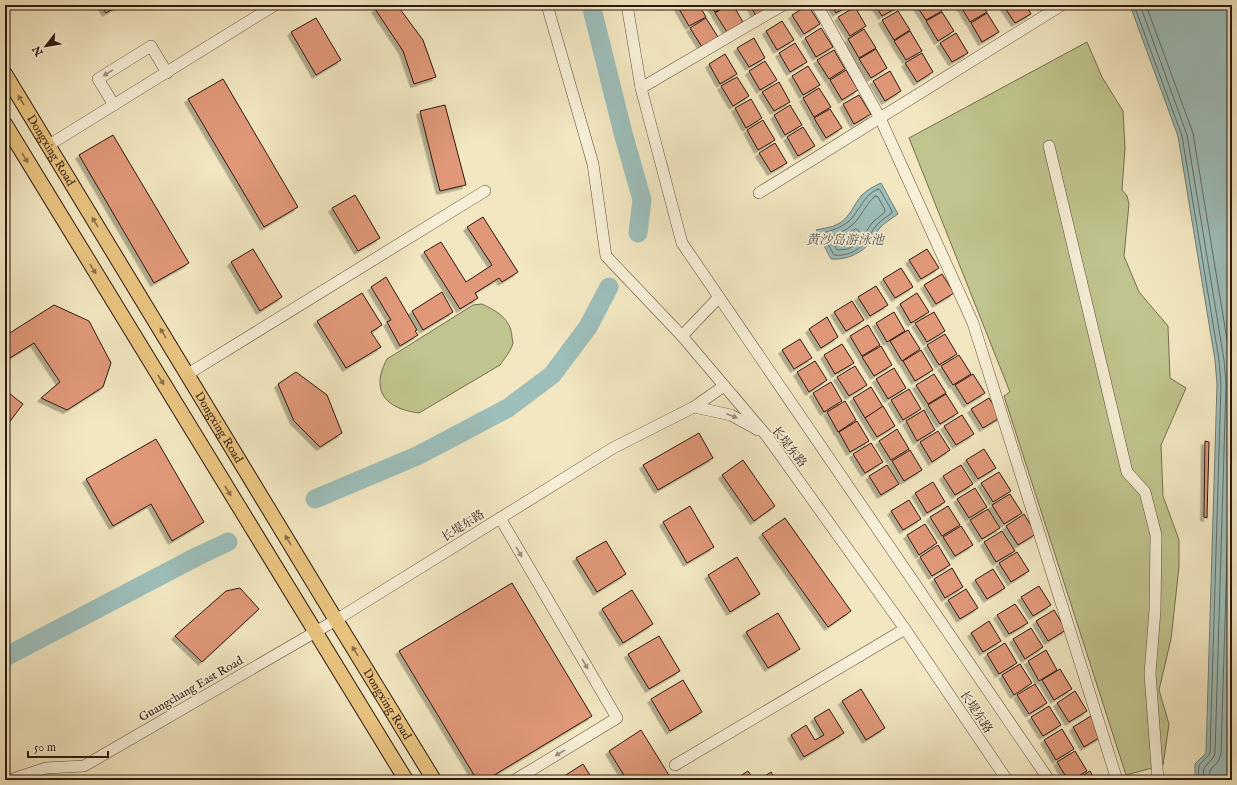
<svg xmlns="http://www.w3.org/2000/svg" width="1237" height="785" viewBox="0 0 1237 785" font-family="'IM FELL English','Noto Serif SC',serif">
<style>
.green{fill:#c0c48e;stroke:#766e4f}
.water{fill:#9dbeba;stroke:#707c76}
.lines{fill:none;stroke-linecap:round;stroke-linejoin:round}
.shore{stroke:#656c65;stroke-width:1}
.river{stroke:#9dbeba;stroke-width:19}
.building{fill:#e09879;stroke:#2d1910;filter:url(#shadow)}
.minor-casing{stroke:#5e4c3c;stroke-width:12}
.major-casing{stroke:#2d1910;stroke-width:16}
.minor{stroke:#f7efd7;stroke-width:11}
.major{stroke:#e9c480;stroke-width:14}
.oneway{fill:#9c8f7d}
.oneway2{fill:#8b6e48}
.labels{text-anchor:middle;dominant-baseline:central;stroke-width:3.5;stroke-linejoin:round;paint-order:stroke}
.street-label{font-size:12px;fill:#2d1910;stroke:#f7efd7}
.water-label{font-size:13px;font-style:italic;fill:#54534c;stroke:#f7efd7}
</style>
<defs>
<filter id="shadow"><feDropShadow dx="-3.5" dy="3.5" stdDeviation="0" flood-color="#0004"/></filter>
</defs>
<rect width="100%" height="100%" fill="#f2e7c1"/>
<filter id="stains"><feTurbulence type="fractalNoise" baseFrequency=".005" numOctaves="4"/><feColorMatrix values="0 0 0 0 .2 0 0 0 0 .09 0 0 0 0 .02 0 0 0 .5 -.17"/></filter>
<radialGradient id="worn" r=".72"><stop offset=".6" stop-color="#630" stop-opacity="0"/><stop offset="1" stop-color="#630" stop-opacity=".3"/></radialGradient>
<g class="green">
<polygon points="1087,42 1102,77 1123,111 1125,148 1122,190 1127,196 1129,204 1124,256 1139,292 1168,326 1170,378 1186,388 1161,445 1163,496 1179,540 1179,567 1171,639 1159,690 1169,724 1163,765 1126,775 1004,396 1010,392 909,138"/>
<path d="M482 304C497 311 511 319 512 337 512 339 513 341 513 343 511 351 504 359 500 365L419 413C396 410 375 400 381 374 382 369 385 363 387 359L473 305Z"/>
</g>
<g class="water">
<polygon points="1130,5 1232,5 1232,780 1195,780 1195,764 1206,753 1217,384 1215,360 1178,136"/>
<path d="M881 183 898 214C891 219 884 223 879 229 875 234 872 241 868 245 858 255 845 260 831 259L816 230C823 228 831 228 838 224 850 218 853 205 862 195 867 190 874 186 881 183Z"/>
</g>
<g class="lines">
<g class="shore">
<polyline points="1134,5 1182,136 1219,360 1221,384 1210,753 1208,756 1199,765 1198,780"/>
<polyline points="1140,5 1187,135 1224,360 1226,384 1215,754 1212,759 1204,768 1203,780"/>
<polyline points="1146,5 1193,133 1230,358 1232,381"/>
<path d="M878 189 880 190 892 211V213C886 217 880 221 875 227 871 232 869 238 865 243 857 251 845 257 834 255L823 235V233C832 230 841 228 849 221 860 211 863 195 878 189Z"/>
<path d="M875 196 878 197 885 210V212L872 223 862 238 856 244 848 249 837 250 831 239V237C838 233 845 231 851 226 861 218 865 205 875 196Z"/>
<path d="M856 229 859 231C856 238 847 244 840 243V240Z"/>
<polyline points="1209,780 1210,770 1218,762 1221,754 1232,388"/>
</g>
<g class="river">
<polyline points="591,5 623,133 642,200 638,233"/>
<polyline points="315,499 419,455 508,408 552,375 588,327 609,287"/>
<polyline points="5,657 198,556 228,542"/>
</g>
</g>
<g class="building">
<polygon points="101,5 119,5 106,13"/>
<polygon points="382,5 397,5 423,40 436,77 414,84 403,51 375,9"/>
<polygon points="681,5 699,5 706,17 689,26 678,7"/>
<polygon points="710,5 727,5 715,12"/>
<polygon points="728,5 733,5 743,22 727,32 715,13"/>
<polygon points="750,5 772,5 756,16"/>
<polygon points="808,5 820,24 804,34 792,15"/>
<polygon points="831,5 850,5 836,13"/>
<polygon points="875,5 897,5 898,7 882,16"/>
<polygon points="916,5 938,5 942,11 926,20"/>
<polygon points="960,5 982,5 987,12 970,22"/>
<polygon points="1003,5 1026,5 1031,14 1015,23"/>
<polygon points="855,7 866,26 850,36 838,17"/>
<polygon points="898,11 910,30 894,40 882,20"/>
<polygon points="942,12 954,31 938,41 926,21"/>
<polygon points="987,13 999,32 982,42 971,23"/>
<polygon points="316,18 341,60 316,75 291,32"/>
<polygon points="706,18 718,37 702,47 690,28"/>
<polygon points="782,21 794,40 777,50 766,31"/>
<polygon points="821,28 833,47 816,57 805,38"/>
<polygon points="864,29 876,48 859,58 848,39"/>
<polygon points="910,31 922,51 906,60 894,41"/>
<polygon points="956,33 968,53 952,62 940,43"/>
<polygon points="754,38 765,58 749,67 737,48"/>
<polygon points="795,43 807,62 790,72 779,53"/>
<polygon points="876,49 887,68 871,78 859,59"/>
<polygon points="834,50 845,69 829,79 817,60"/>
<polygon points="922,53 933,72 917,82 905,63"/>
<polygon points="725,54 737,74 720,84 709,64"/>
<polygon points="765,61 777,80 760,90 749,71"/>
<polygon points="808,66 820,85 803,95 792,76"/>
<polygon points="846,70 858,90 842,100 830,80"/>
<polygon points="890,71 901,91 885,101 873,81"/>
<polygon points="737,77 749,96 733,106 721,86"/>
<polygon points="223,79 298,207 264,227 188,99"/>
<polygon points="779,82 790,102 774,111 762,92"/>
<polygon points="819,88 831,107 814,117 803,98"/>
<polygon points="859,95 871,114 854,124 843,104"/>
<polygon points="751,99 762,118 746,128 735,108"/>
<polygon points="445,105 466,185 440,191 420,111"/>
<polygon points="790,105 802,125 785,135 774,115"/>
<polygon points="830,109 842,128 826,138 814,118"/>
<polygon points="763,120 775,140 758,150 747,130"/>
<polygon points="803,127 815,146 798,156 787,137"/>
<polygon points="113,135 189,263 154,283 79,155"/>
<polygon points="775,143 787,163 771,172 759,153"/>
<polygon points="355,195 380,238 358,251 332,208"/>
<polygon points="483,217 518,272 502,282 499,278 475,293 478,298 460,309 424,252 441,242 466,282 492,265 467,227"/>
<polygon points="253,249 282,297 260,311 231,262"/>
<polygon points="927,249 939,268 921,279 909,260"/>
<polygon points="901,268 913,287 895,298 883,279"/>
<polygon points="942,274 954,293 936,304 924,285"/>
<polygon points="386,277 417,330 415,331 418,335 400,346 387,322 391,320 371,287"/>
<polygon points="876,286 888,305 870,316 858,297"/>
<polygon points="442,292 453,312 423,330 412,311"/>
<polygon points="362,293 382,325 371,332 381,347 346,368 317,321"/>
<polygon points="917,293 929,312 911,323 900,304"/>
<polygon points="852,301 864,320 846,331 834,312"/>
<polygon points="54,305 89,321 111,363 103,387 67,410 41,398 60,382 34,343 5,361 5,336"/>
<polygon points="894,312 905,331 887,342 876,323"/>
<polygon points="934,312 945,331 927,342 915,323"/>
<polygon points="827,317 838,337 821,348 809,329"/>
<polygon points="868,325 880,345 862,356 850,336"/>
<polygon points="908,330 920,349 902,361 890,341"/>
<polygon points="945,334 957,354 939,365 927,345"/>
<polygon points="800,339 812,358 794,369 782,350"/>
<polygon points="842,344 854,363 835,374 824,355"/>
<polygon points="881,346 892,365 874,376 862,357"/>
<polygon points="921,350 933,370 915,381 903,361"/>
<polygon points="959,355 971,374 953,385 941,366"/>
<polygon points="815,361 827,380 809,392 797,372"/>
<polygon points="855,366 867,385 849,396 837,377"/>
<polygon points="894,368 906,388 888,399 876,379"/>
<polygon points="296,372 327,395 342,433 320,447 294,421 278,384"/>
<polygon points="934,374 946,393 928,404 916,385"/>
<polygon points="973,374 985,393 967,404 955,385"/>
<polygon points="831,382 842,401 824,412 813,393"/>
<polygon points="871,387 883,407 865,418 853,398"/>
<polygon points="909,389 921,409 903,420 891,400"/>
<polygon points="5,390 23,404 5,428"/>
<polygon points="946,394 958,413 940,424 928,405"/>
<polygon points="989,398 1001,417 983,428 971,409"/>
<polygon points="845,401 856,420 838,432 827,412"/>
<polygon points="883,406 895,426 877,437 865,418"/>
<polygon points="924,410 935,430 917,441 906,421"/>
<polygon points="962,415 974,434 956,445 944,426"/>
<polygon points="857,421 869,441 850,452 839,432"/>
<polygon points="897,429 909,449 891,460 879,441"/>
<polygon points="938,431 950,450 932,462 920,442"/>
<polygon points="699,433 713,458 658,490 643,465"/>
<polygon points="156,439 204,522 172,541 151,504 113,526 86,479"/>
<polygon points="1205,441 1209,442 1207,518 1204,517"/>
<polygon points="871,443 883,462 865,473 853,454"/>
<polygon points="984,449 996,468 978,479 966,460"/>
<polygon points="910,450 922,470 904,481 892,461"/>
<polygon points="743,460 775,506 754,521 722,475"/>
<polygon points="887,465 899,484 881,495 869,476"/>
<polygon points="961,465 973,484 955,495 943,476"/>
<polygon points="999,472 1011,491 993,502 981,483"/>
<polygon points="933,482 945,502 927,513 915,493"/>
<polygon points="975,488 987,507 969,518 957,499"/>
<polygon points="1010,494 1022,513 1004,524 992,505"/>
<polygon points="909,500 921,519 903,530 891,511"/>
<polygon points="690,506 714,547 687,563 663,522"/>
<polygon points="948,506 960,525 942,536 930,517"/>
<polygon points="988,509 1000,528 982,539 970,520"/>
<polygon points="1024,514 1036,534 1018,545 1006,526"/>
<polygon points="785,518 851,611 828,627 762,534"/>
<polygon points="925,524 937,543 919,555 907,535"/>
<polygon points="961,526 973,545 955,556 943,537"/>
<polygon points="1002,531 1015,551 996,562 984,542"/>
<polygon points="606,541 626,574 597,592 576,558"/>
<polygon points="938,545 950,565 932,576 920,557"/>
<polygon points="1017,552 1029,571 1011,582 999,563"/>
<polygon points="737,557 760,594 730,612 708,575"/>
<polygon points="952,568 963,587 945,598 934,579"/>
<polygon points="993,569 1005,588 987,599 975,580"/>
<polygon points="512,583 592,716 486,780 477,780 399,651"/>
<polygon points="1039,586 1051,605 1033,616 1021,597"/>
<polygon points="240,588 259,609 202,662 175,636 226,591"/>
<polygon points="966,589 978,608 960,619 948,600"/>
<polygon points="632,590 653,624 623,643 602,609"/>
<polygon points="1015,604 1028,623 1009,634 997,615"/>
<polygon points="1054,610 1066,630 1048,641 1036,621"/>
<polygon points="778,613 800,649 768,668 746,632"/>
<polygon points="989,621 1001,641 983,652 971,633"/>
<polygon points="1031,628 1043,647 1025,659 1013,639"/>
<polygon points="659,636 680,671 649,689 628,654"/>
<polygon points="1005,643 1017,663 999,674 987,654"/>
<polygon points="1046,650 1057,670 1039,681 1028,661"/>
<polygon points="1020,664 1032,683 1014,695 1002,675"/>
<polygon points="1060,669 1072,689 1054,700 1042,680"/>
<polygon points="683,680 702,712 670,731 651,699"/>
<polygon points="1035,684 1047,703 1029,714 1017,695"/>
<polygon points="861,689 885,728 866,740 842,701"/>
<polygon points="1075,691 1087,711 1069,722 1057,703"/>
<polygon points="1049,706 1061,725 1043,736 1031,717"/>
<polygon points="829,709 844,733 804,757 791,735 806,725 815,740 824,735 814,718"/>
<polygon points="1091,716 1102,736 1084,747 1073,727"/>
<polygon points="1062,729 1074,749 1056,760 1044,740"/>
<polygon points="641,730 672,780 627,780 609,751"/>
<polygon points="1075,751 1087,771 1072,780 1068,780 1057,762"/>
<polygon points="583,764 593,780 558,780"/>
<polygon points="748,771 754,780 734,780"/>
<polygon points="1090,771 1095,780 1075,780"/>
<polygon points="771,772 776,780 759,780"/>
</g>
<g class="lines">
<defs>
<g id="minor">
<polyline points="547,5 593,164 606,256 682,336 766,435 905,629 1007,780"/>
<polyline points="627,5 641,88 682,243 1049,780"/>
<polyline points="817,5 880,118 973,323 1117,780"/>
<polyline points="641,88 783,5"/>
<polyline points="114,105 98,79 151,46 167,73"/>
<polyline points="49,145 275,5"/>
<polyline points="1049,146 1127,472 1145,492 1156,535 1155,610 1150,674 1158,780"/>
<polyline points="759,193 1062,5"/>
<polyline points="682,336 719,297"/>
<polyline points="188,374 485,191"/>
<polyline points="694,407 731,415 758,430"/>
<polyline points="500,518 617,718 515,780"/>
<polyline points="675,765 905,629"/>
<polyline points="10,780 46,768 84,766 336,620 613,448 694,407 724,386"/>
</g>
<g id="major">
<path id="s1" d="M5 74 336 620 434 780"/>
<polyline points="5,124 406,780"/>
</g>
</defs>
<use href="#minor" class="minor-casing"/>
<use href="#major" class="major-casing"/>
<use href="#minor" class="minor"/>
<use href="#major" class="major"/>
</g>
<defs><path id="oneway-solid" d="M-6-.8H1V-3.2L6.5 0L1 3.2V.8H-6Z"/></defs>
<g class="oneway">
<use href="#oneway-solid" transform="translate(108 73) rotate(148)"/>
<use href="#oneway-solid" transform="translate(732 416) rotate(21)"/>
<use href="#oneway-solid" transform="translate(519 552) rotate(60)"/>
<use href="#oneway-solid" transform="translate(585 664) rotate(60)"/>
<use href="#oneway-solid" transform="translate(560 753) rotate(149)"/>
</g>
<g class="oneway2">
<use href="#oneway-solid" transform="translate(21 100) rotate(-121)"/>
<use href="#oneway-solid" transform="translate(25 158) rotate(59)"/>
<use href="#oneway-solid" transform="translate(95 222) rotate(-121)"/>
<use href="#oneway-solid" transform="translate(93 269) rotate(59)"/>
<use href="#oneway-solid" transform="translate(163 333) rotate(-121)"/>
<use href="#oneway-solid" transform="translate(161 380) rotate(59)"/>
<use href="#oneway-solid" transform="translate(228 491) rotate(59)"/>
<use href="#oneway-solid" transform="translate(288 540) rotate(-121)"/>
<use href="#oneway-solid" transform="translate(355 651) rotate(-122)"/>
</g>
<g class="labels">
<g class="street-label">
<text stroke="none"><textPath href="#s1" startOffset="89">Dongxing Road</textPath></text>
<text stroke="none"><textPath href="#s1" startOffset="413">Dongxing Road</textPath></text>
<text transform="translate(789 447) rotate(52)">长堤东路</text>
<text transform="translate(463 526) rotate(-32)">长堤东路</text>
<text transform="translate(191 689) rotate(-30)">Guangchang East Road</text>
<text stroke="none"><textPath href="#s1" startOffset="737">Dongxing Road</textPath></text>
<text transform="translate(976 712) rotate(56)">长堤东路</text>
</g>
<g class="water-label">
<text x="845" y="240">黄沙岛游泳池</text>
</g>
</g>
<rect width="1237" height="785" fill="none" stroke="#f2e7c1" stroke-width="20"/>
<rect x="6" y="6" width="1225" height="773" fill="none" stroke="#2d1910" stroke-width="2"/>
<rect x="10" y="10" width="1217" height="765" fill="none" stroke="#2d1910"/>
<g transform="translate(46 46) rotate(239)" stroke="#f7efd7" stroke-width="3" paint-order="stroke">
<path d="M0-3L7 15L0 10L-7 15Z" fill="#2d1910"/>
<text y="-6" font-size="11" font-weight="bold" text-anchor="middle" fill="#2d1910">N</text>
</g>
<path d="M28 751v6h80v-6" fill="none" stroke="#2d1910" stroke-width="2"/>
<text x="34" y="751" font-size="12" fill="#2d1910" stroke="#f7efd7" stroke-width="3" paint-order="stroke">50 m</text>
<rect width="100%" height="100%" filter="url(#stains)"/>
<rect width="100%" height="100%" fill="url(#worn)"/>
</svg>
